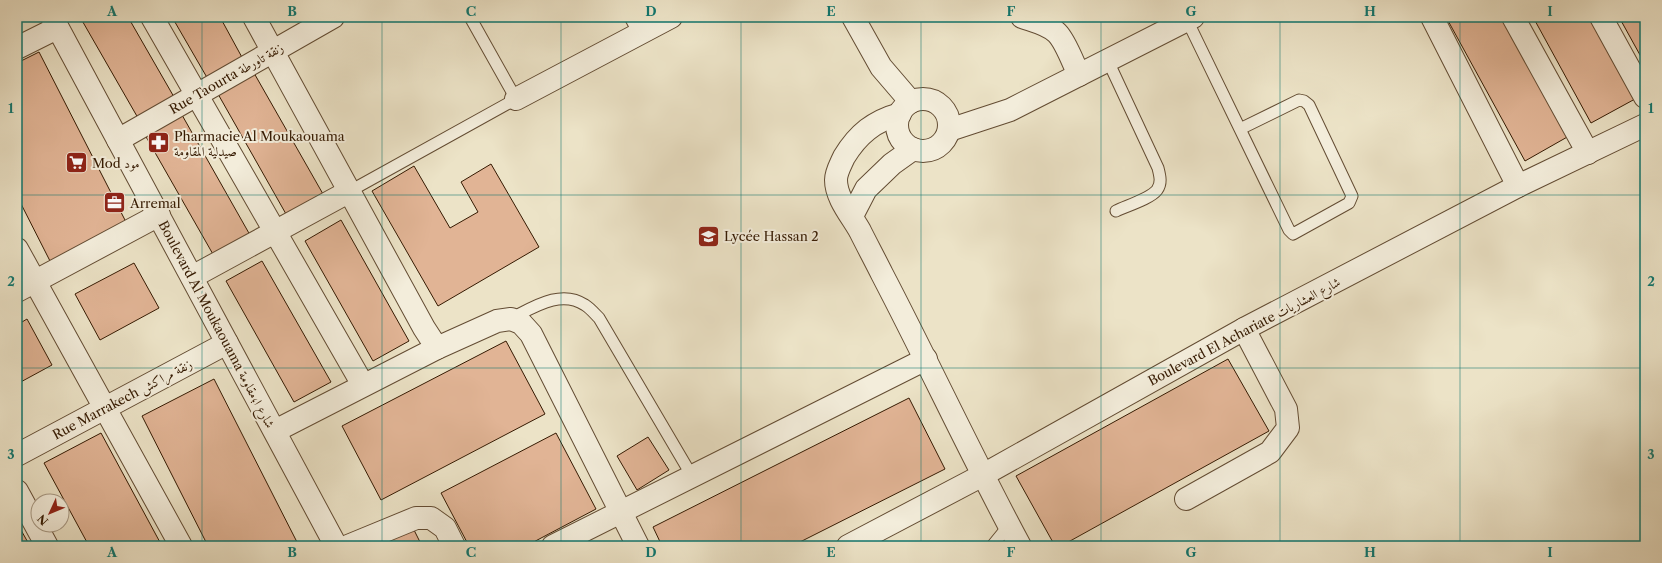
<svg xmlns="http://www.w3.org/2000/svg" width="1662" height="563" viewBox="0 0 1662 563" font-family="'Libre Caslon Text',Amiri,serif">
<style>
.building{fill:#e1b495;stroke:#351a02}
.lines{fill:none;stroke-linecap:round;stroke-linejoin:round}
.lane-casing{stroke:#634c33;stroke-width:13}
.street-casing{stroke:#634c33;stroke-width:24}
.lane{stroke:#f3eddb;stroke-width:11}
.street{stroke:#f3eddb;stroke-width:22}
.grid{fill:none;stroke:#0f766e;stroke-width:1;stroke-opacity:0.55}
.labels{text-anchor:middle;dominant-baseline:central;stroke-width:4;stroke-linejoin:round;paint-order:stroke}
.street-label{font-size:13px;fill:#351a02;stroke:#f3eddb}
.poi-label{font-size:13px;fill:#351a02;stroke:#f3eddb;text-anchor:start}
.neatline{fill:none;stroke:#0f766e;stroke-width:1.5}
.grid-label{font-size:13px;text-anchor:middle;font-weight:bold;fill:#0f766e}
</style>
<rect width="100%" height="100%" fill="#ece3c7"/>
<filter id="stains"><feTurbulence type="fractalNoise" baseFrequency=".005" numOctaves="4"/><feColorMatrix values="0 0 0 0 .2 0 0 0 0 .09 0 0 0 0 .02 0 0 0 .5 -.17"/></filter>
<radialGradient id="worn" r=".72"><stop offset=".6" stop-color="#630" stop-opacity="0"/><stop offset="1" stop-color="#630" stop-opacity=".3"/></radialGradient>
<g class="building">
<polygon points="80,17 128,17 174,97 138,118"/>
<polygon points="172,17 220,17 244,61 209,81"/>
<polygon points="1446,17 1503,17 1569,136 1525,161"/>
<polygon points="1533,17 1590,17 1635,99 1591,123"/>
<polygon points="1619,17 1645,17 1645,64"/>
<polygon points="39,52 126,222 50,261 17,196 17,63"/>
<polygon points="254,73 323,194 286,214 218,94"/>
<polygon points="182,115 250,235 214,256 145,135"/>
<polygon points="491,164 539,247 438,306 372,191 414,166 450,228 478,212 461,182"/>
<polygon points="341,220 409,341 373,361 305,241"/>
<polygon points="262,261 331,382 294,402 226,281"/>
<polygon points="134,263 159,308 100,340 75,294"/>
<polygon points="27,319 52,365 17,384 17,325"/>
<polygon points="506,341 545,414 381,500 342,426"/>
<polygon points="1228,359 1269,431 1061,546 1055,546 1016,476"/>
<polygon points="214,379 299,546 208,546 142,416"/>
<polygon points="909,398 945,469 792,546 662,546 653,527"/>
<polygon points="101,433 162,546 89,546 44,463"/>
<polygon points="556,433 596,509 526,546 469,546 441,493"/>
<polygon points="648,437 669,470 637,490 617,456"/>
<polygon points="17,523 30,546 17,546"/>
<polygon points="413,528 422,546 377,546"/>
</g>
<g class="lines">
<defs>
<g id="lane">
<polyline points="630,17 639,34"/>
<polyline points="1187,20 1289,230 1293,234 1349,203 1352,196 1309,105 1304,101 1299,100 1240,129"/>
<path d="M1108 61 1158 168C1160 176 1162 183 1157 190 1150 199 1126 206 1116 211"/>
<polyline points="350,191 516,99 470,17"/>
<path d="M512 318C534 307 561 289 585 305 590 308 595 314 599 318L692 476"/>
<polyline points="992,546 1009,525"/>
</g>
<g id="street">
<polyline points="52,17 336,546"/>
<polyline points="152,17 363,385"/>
<polyline points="254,17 424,328 437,348"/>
<polyline points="853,17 881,67 911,102"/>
<path d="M1022 17C1033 21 1048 24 1057 33 1066 42 1073 63 1079 75"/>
<polyline points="1432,17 1518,186"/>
<polyline points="1513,17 1588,153"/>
<polyline points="1601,17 1645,97"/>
<polyline points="17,48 57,28"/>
<polyline points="516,99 671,17"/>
<circle cx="923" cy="125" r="26"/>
<path d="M900 114C874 121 858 134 844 157 841 164 836 172 836 180 836 198 851 215 860 231 867 245 875 260 882 274 929 364 972 457 1020 546"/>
<polyline points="949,130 1010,110 1193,17"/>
<polyline points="118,140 333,17"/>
<polyline points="852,216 866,189 892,164 913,149"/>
<polyline points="17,249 181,546"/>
<polyline points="192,277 350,191"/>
<polyline points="17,291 159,215"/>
<polyline points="275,431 437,348 497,321 511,319 521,323 531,334 638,546"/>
<polyline points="17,455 227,343"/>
<polyline points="17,491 47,546"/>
<polyline points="1186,499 1270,452 1288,428 1286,409 1244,329"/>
<polyline points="348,546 416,518 431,518 445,528 454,546"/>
<polyline points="553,546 926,359"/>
<polyline points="848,546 983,475 1244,329 1518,186 1645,125"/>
</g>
</defs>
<use href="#lane" class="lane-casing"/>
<use href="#street" class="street-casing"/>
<use href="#lane" class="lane"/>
<use href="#street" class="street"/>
</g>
<path class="grid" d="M202 17V546M382 17V546M561 17V546M741 17V546M921 17V546M1101 17V546M1280 17V546M1460 17V546M17 195H1645M17 368H1645"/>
<defs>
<symbol id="pharmacy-square" viewBox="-11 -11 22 22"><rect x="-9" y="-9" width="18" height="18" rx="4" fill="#8f2418" stroke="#f3eddb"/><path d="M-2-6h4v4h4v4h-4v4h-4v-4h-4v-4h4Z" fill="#fff"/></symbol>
<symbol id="supermarket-square" viewBox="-11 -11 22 22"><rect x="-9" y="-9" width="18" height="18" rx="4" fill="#8f2418" stroke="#f3eddb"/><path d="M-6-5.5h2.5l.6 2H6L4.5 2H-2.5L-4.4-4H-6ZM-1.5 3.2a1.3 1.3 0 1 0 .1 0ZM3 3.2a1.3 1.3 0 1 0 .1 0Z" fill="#fff"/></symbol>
<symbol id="office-square" viewBox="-11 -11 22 22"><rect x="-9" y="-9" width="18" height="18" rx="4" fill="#8f2418" stroke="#f3eddb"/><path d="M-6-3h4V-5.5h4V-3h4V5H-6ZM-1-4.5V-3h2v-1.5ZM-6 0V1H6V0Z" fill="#fff"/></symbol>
<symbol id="school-square" viewBox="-11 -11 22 22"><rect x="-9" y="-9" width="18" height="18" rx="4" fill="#8f2418" stroke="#f3eddb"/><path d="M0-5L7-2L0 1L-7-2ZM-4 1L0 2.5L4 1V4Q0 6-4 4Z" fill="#fff"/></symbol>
</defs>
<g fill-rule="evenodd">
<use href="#pharmacy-square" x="146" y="130" width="25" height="25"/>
<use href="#supermarket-square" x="64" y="150" width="25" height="25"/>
<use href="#office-square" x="102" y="190" width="25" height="25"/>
<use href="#school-square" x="696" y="224" width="25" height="25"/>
</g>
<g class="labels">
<g class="street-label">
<text transform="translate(226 78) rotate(-30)">Rue Taourta زنقة تاورطة</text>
<text transform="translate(217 324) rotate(62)">Boulevard Al Moukaouama شارع ا؛مقاومة</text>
<text transform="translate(1244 331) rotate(-28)">Boulevard El Achariate شارع العشاريات</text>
<text transform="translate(122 399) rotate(-28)">Rue Marrakech زنقة مراكش</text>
</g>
<g class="poi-label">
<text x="174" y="136">Pharmacie Al Moukaouama<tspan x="174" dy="15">صيدلية المقاومة</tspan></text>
<text x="92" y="163">Mod مود</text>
<text x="130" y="203">Arremal</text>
<text x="724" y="236">Lycée Hassan 2</text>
</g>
</g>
<rect width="1662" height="563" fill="none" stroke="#ece3c7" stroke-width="44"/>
<g transform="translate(50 513) rotate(226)"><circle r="19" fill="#f3eddb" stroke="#a79984"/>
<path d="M0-3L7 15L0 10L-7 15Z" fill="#8f2418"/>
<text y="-6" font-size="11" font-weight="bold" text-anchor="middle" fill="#351a02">N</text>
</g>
<rect x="22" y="22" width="1618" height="519" class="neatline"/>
<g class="grid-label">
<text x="112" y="16">A</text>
<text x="292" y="16">B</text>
<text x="471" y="16">C</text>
<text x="651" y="16">D</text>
<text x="831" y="16">E</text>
<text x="1011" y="16">F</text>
<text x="1191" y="16">G</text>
<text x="1370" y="16">H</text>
<text x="1550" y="16">I</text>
<text x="11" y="113">1</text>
<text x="1651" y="113">1</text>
<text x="11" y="286">2</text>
<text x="1651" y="286">2</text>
<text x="11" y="459">3</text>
<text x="1651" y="459">3</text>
<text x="112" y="557">A</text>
<text x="292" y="557">B</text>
<text x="471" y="557">C</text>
<text x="651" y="557">D</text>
<text x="831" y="557">E</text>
<text x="1011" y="557">F</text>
<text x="1191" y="557">G</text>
<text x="1370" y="557">H</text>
<text x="1550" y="557">I</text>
</g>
<rect width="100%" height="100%" filter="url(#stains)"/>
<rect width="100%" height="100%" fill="url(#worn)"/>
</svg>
